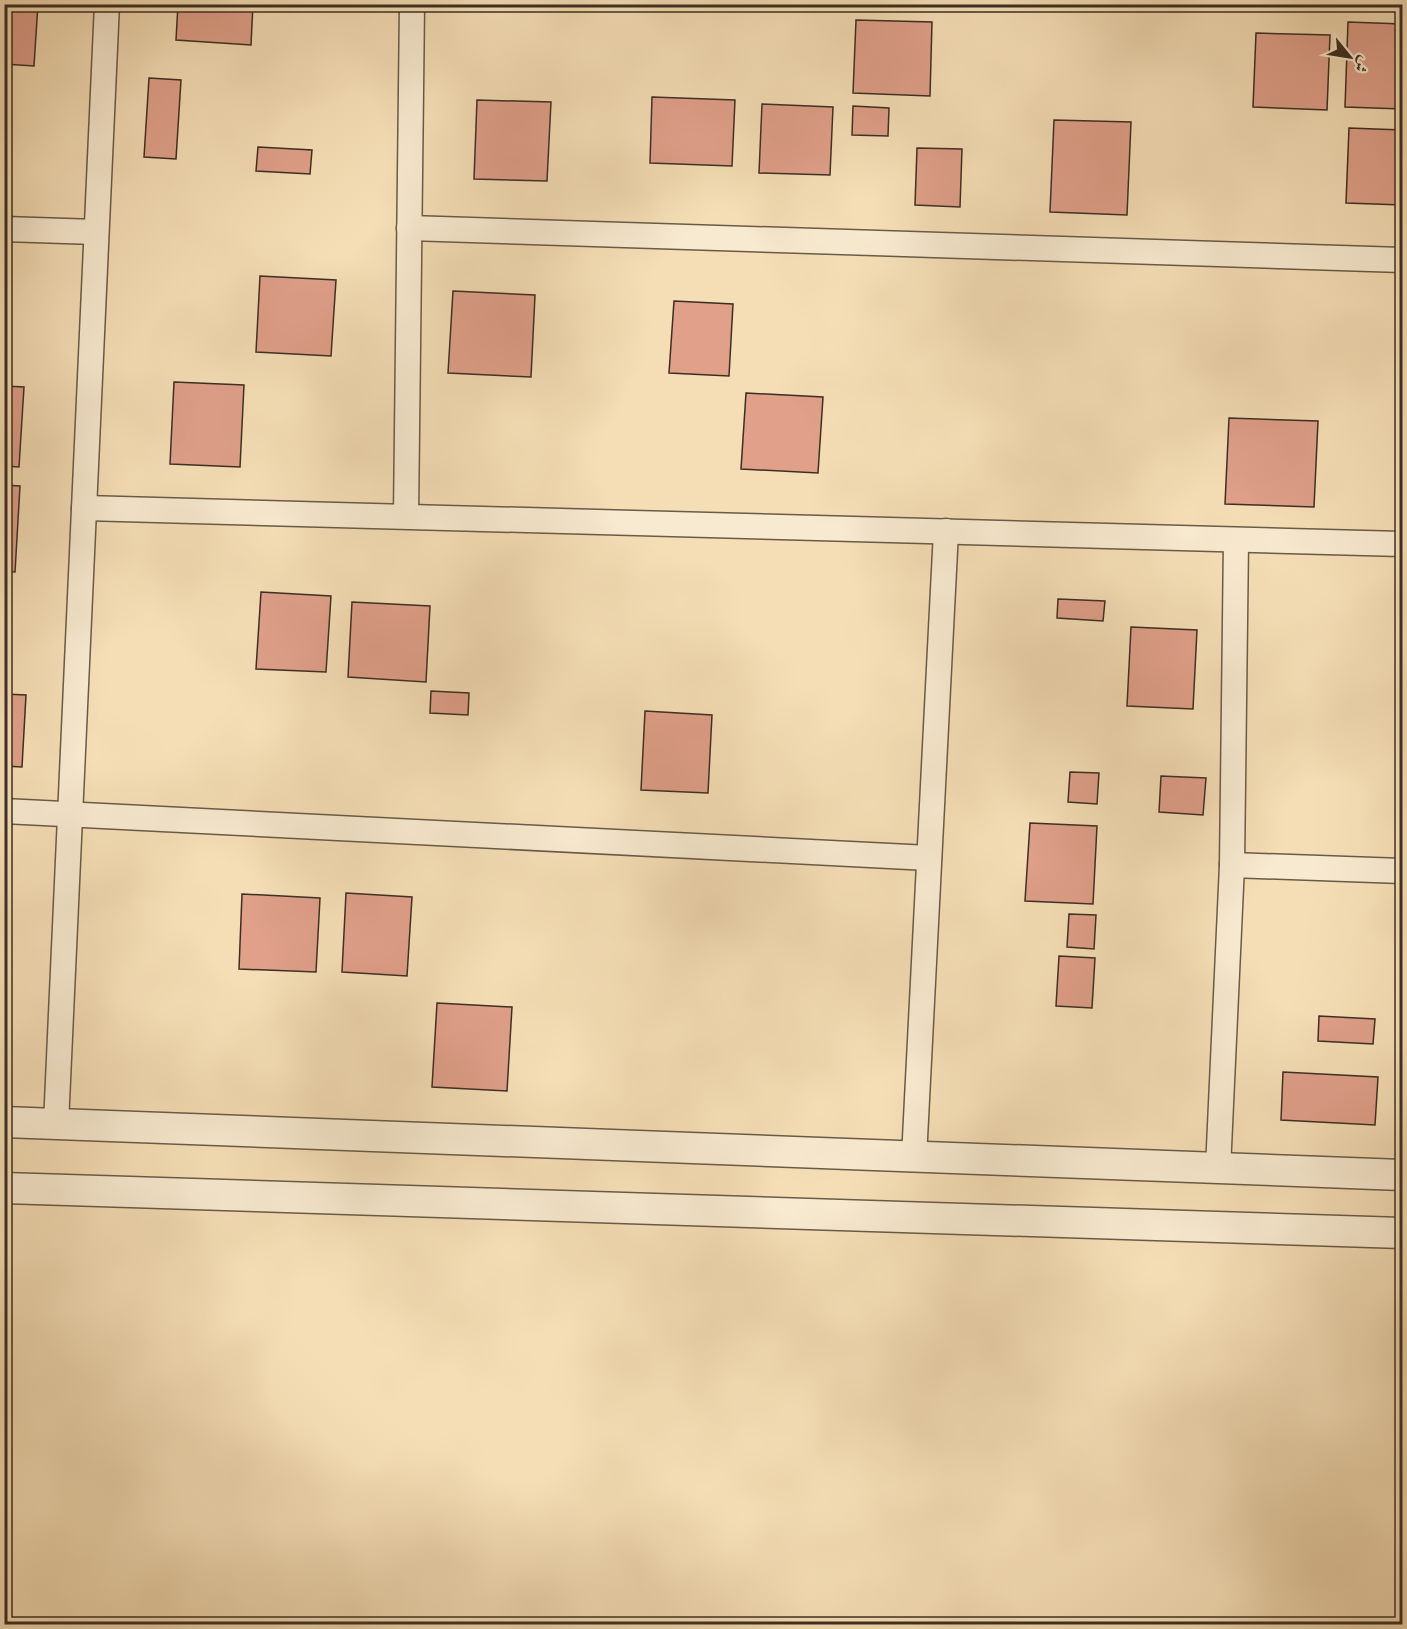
<svg xmlns="http://www.w3.org/2000/svg" width="1407" height="1629" viewBox="0 0 1407 1629" font-family="Cardo,Amiri,serif">
<style>
.building{fill:#e0a08a;stroke:#3c2f22;stroke-width:1.5}
.lines{fill:none;stroke-linecap:round;stroke-linejoin:round}
.minor-casing{stroke:#6a5b47;stroke-width:27}
.tertiary-casing{stroke:#6a5b47;stroke-width:33}
.minor{stroke:#f8ead0;stroke-width:24}
.tertiary{stroke:#f8ead0;stroke-width:30}
</style>
<rect width="100%" height="100%" fill="#f5deb6"/>
<filter id="stains"><feTurbulence type="fractalNoise" baseFrequency=".00333" numOctaves="4"/><feColorMatrix values="0 0 0 0 .2 0 0 0 0 .09 0 0 0 0 .02 0 0 0 .5 -.17"/></filter>
<radialGradient id="worn" r=".72"><stop offset=".6" stop-color="#630" stop-opacity="0"/><stop offset="1" stop-color="#630" stop-opacity=".3"/></radialGradient>
<g class="building">
<polygon points="4,4 38,4 34,66 4,64"/>
<polygon points="178,4 253,4 251,45 176,40"/>
<polygon points="856,20 932,22 930,96 853,93"/>
<polygon points="1348,22 1402,24 1402,109 1345,107"/>
<polygon points="1256,33 1330,35 1327,110 1253,107"/>
<polygon points="149,78 181,80 176,159 144,157"/>
<polygon points="652,97 735,100 732,166 650,163"/>
<polygon points="477,100 551,102 547,181 474,179"/>
<polygon points="762,104 833,107 830,175 759,173"/>
<polygon points="853,106 889,108 888,136 852,135"/>
<polygon points="1054,120 1131,122 1127,215 1050,212"/>
<polygon points="1349,128 1402,130 1402,205 1346,203"/>
<polygon points="258,147 312,150 310,174 256,171"/>
<polygon points="917,148 962,149 960,207 915,205"/>
<polygon points="260,276 336,280 331,356 256,352"/>
<polygon points="453,291 535,295 531,377 448,373"/>
<polygon points="674,301 733,304 729,376 669,373"/>
<polygon points="174,382 244,385 240,467 170,464"/>
<polygon points="4,386 24,387 19,467 4,466"/>
<polygon points="746,393 823,397 818,473 741,469"/>
<polygon points="1229,418 1318,421 1314,507 1225,504"/>
<polygon points="4,485 20,486 15,572 4,571"/>
<polygon points="261,592 331,596 326,672 256,669"/>
<polygon points="1058,599 1105,601 1103,621 1057,618"/>
<polygon points="352,602 430,606 426,682 348,677"/>
<polygon points="1131,627 1197,630 1193,709 1127,706"/>
<polygon points="431,691 469,693 468,715 430,713"/>
<polygon points="4,694 26,695 22,767 4,766"/>
<polygon points="645,711 712,715 708,793 641,790"/>
<polygon points="1070,772 1099,773 1097,804 1068,802"/>
<polygon points="1161,776 1206,778 1203,815 1159,812"/>
<polygon points="1030,823 1097,826 1093,904 1025,901"/>
<polygon points="346,893 412,897 407,976 342,972"/>
<polygon points="242,894 320,898 316,972 239,969"/>
<polygon points="1069,914 1096,915 1094,949 1067,947"/>
<polygon points="1059,956 1095,958 1092,1008 1056,1006"/>
<polygon points="437,1003 512,1007 507,1091 432,1087"/>
<polygon points="1319,1016 1375,1019 1373,1044 1318,1041"/>
<polygon points="1283,1072 1378,1077 1375,1125 1281,1120"/>
</g>
<g class="lines">
<defs>
<g id="minor">
<polyline points="409,228 1402,260"/>
<polyline points="4,229 96,232"/>
<polyline points="84,508 1402,544"/>
<polyline points="406,516 412,4"/>
<polyline points="4,811 929,858"/>
<polyline points="1232,865 1236,540"/>
<polyline points="56,1124 107,4"/>
<polyline points="914,1158 946,531"/>
<polyline points="1218,1169 1232,865 1402,871"/>
</g>
<g id="tertiary">
<polyline points="4,1122 1402,1175"/>
<polyline points="4,1188 1402,1233"/>
</g>
</defs>
<use href="#minor" class="minor-casing"/>
<use href="#tertiary" class="tertiary-casing"/>
<use href="#minor" class="minor"/>
<use href="#tertiary" class="tertiary"/>
</g>
<rect width="1407" height="1629" fill="none" stroke="#f5deb6" stroke-width="24"/>
<rect x="6" y="6" width="1395" height="1617" fill="none" stroke="#3c2f22" stroke-width="3"/>
<rect x="12" y="12" width="1383" height="1605" fill="none" stroke="#3c2f22" stroke-width="1.5"/>
<g transform="translate(1350 57) rotate(120)" stroke="#f8ead0" stroke-width="4.5" paint-order="stroke">
<path d="M0-4.5L10 22L0 15L-10 22Z" fill="#3c2f22"/>
<text y="-9" font-size="16" font-weight="bold" text-anchor="middle" fill="#3c2f22">ش</text>
</g>
<rect width="100%" height="100%" filter="url(#stains)"/>
<rect width="100%" height="100%" fill="url(#worn)"/>
</svg>
